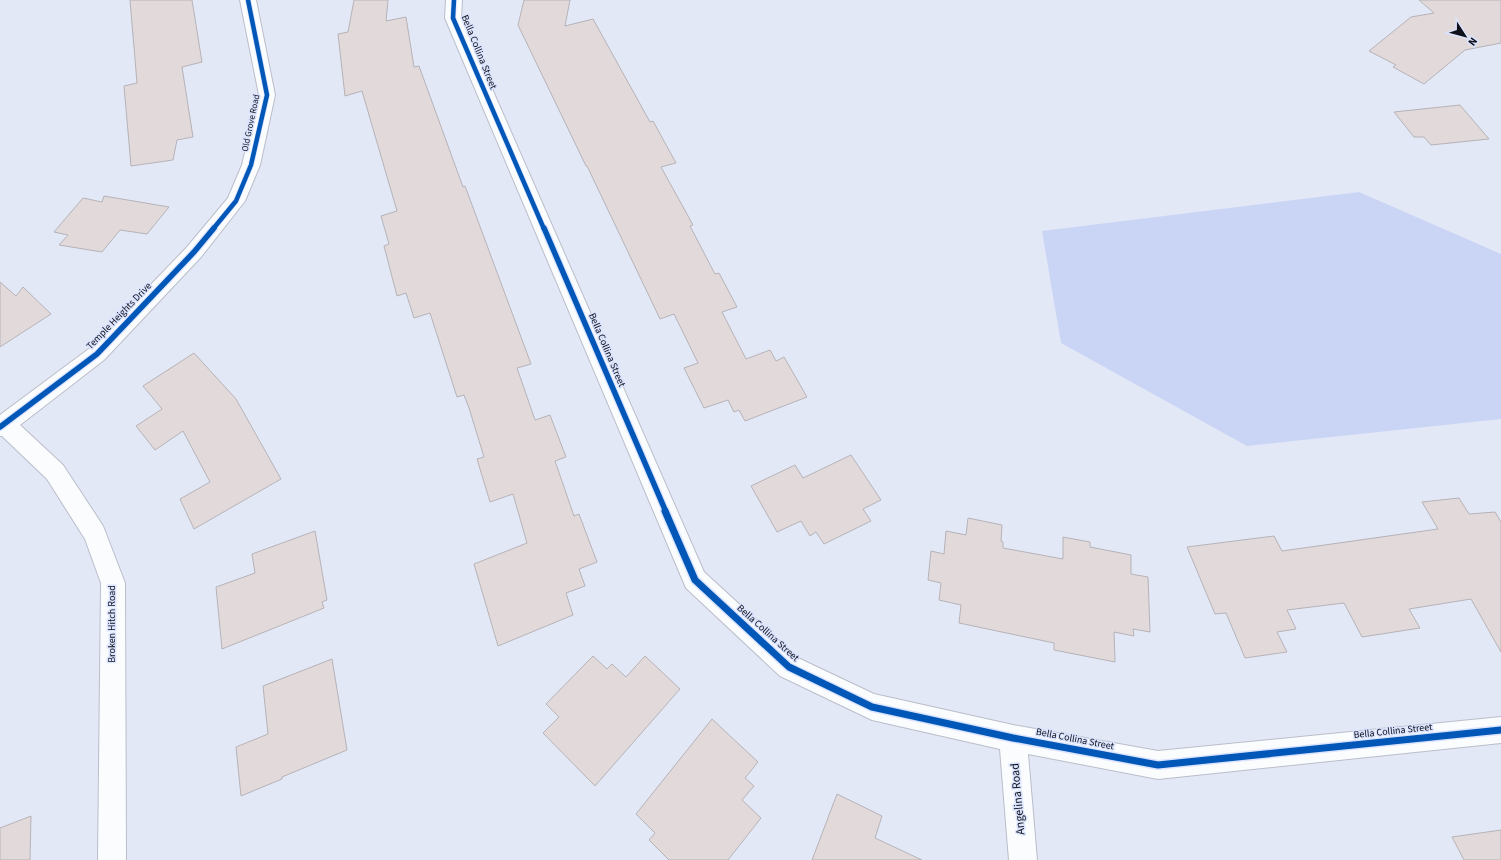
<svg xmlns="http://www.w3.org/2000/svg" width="1501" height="860" viewBox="0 0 1501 860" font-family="'Source Sans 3',sans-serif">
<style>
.green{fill:#cad5f5}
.building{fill:#e1d9da;stroke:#b6b3b8}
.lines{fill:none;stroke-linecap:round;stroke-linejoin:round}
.minor-casing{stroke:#babeca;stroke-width:2}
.minor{fill:#fbfcfe;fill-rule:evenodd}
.cycleway-far2-casing{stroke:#dbe4ff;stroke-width:6}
.cycleway-far1-casing{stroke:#dbe4ff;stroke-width:8}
.cycleway-casing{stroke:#dbe4ff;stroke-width:10}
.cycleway-far2{stroke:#0057b8;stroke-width:4.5}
.cycleway-far1{stroke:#0057b8;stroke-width:5.5}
.cycleway{stroke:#0057b8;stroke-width:7}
.labels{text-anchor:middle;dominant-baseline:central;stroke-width:3;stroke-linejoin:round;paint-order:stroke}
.far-street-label{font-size:9px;fill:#0e111a;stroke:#dbe4ff}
.street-label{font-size:10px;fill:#0e111a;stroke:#dbe4ff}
.near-street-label{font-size:12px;fill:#0e111a;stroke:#dbe4ff}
</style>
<rect width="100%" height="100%" fill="#e3e8f7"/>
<polygon class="green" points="1359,192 1501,254 1501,419 1247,446 1061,343 1042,231"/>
<g class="building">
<polygon points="130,0 192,0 202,62 182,67 193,137 177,140 173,160 131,166 124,86 137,83"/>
<polygon points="354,0 388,0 386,21 406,17 414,67 419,66 463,187 465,186 531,364 517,368 535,420 550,415 566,457 555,461 574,516 579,514 597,562 579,569 585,586 566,593 573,615 498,646 474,564 527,543 513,494 490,502 477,459 484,457 469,408 464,395 457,397 430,313 414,318 406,293 397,296 384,246 389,244 381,216 397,211 362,91 345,96 338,34 348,32"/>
<polygon points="524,0 570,0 565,26 593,19 650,122 653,121 676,163 661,167 693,225 690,226 715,274 719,273 737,307 722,312 746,359 770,350 776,361 784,357 807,397 745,421 739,410 734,412 728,400 704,408 684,368 698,363 674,314 660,319 587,166 586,166 518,25"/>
<polygon points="1419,0 1501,0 1501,43 1465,50 1424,84 1393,67 1396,65 1369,51 1411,17 1434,13"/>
<polygon points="1460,105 1489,139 1431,145 1424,137 1414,137 1394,112"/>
<polygon points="104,196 169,207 147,234 120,230 102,252 59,245 68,235 54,232 83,198 102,202"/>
<polygon points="0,282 16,296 23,287 51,314 0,347"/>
<polygon points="194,353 236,399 281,479 194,529 180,499 210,482 183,431 155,450 136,426 162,409 143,386"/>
<polygon points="851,455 881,500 863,509 871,521 824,544 816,532 810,536 801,521 777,532 751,486 795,465 803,478"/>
<polygon points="1459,498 1469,514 1495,512 1501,522 1501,652 1471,599 1409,609 1420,628 1362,637 1344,603 1287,610 1296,629 1277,632 1287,652 1245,658 1226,613 1215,614 1187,547 1274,536 1282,551 1438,529 1422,502"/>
<polygon points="968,518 1002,525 1001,541 1003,542 1003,548 1063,559 1063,537 1090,542 1090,547 1131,555 1131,574 1148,577 1150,632 1133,629 1134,636 1114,632 1115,662 1054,650 1054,643 959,623 961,605 939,600 941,583 928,580 931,551 944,554 946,531 966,535"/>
<polygon points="315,531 327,600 322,602 324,608 222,649 216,587 255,573 252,554"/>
<polygon points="593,656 607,669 612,664 626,677 645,656 680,689 595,786 543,733 559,717 546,704"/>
<polygon points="332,659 347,750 282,777 282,779 241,796 236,747 268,734 263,686"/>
<polygon points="712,719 758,762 745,778 754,786 742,800 761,818 728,860 669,860 649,840 655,833 636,814"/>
<polygon points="837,794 882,816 875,838 922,860 812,860"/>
<polygon points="31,816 30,860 0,860 0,828"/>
<polygon points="1501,830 1501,860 1464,860 1452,837"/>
</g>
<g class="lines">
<defs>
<g id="minor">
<polygon points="240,0 256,0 275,95 260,165 245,201 201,257 104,360 20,425 63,465 103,526 125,583 126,860 98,860 101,583 85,539 47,479 2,436 0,436 0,415 90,348 187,247 228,198 242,165 259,95"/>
<polygon points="446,0 462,0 461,18 704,572 798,658 874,694 1013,725 1158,751 1501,717 1501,743 1158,779 1028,754 1037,860 1009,860 1000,749 872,720 780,676 686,588 445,18"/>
</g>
</defs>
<use href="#minor" class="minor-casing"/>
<use href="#minor" class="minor"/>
<defs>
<g id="cycleway-far2">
<polyline points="454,0 453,18 544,229"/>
<polyline points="213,229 236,201 251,165 267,95 248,0"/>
</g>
<g id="cycleway-far1">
<polyline points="544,228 666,512"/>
<polyline points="0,427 97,354 194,252 214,228"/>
</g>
<polyline id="cycleway" points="665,511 695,580 789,667 872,707 1013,738 1158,765 1501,730"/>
</defs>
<use href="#cycleway-far2" class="cycleway-far2-casing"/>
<use href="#cycleway-far1" class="cycleway-far1-casing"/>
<use href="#cycleway" class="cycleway-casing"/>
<use href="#cycleway-far2" class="cycleway-far2"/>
<use href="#cycleway-far1" class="cycleway-far1"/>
<use href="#cycleway" class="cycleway"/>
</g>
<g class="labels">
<g class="far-street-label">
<text transform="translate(251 123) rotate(-78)">Old Grove Road</text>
</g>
<g class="street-label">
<text transform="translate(479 52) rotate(68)">Bella Collina Street</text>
<text transform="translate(119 316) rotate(-46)">Temple Heights Drive</text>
<text transform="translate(607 350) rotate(67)">Bella Collina Street</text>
<text transform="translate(112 624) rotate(-90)">Broken Hitch Road</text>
<text transform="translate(768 633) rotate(42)">Bella Collina Street</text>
<text transform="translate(1393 731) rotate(-6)">Bella Collina Street</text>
<text transform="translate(1075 739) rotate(11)">Bella Collina Street</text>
</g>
<g class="near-street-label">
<text transform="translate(1018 799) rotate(-95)">Angelina Road</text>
</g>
</g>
<g transform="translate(1465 36) rotate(126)" stroke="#dbe4ff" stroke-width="3" paint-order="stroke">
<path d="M0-3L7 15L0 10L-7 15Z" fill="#0e111a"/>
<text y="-6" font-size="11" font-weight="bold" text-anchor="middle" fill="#0e111a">N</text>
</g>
</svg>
